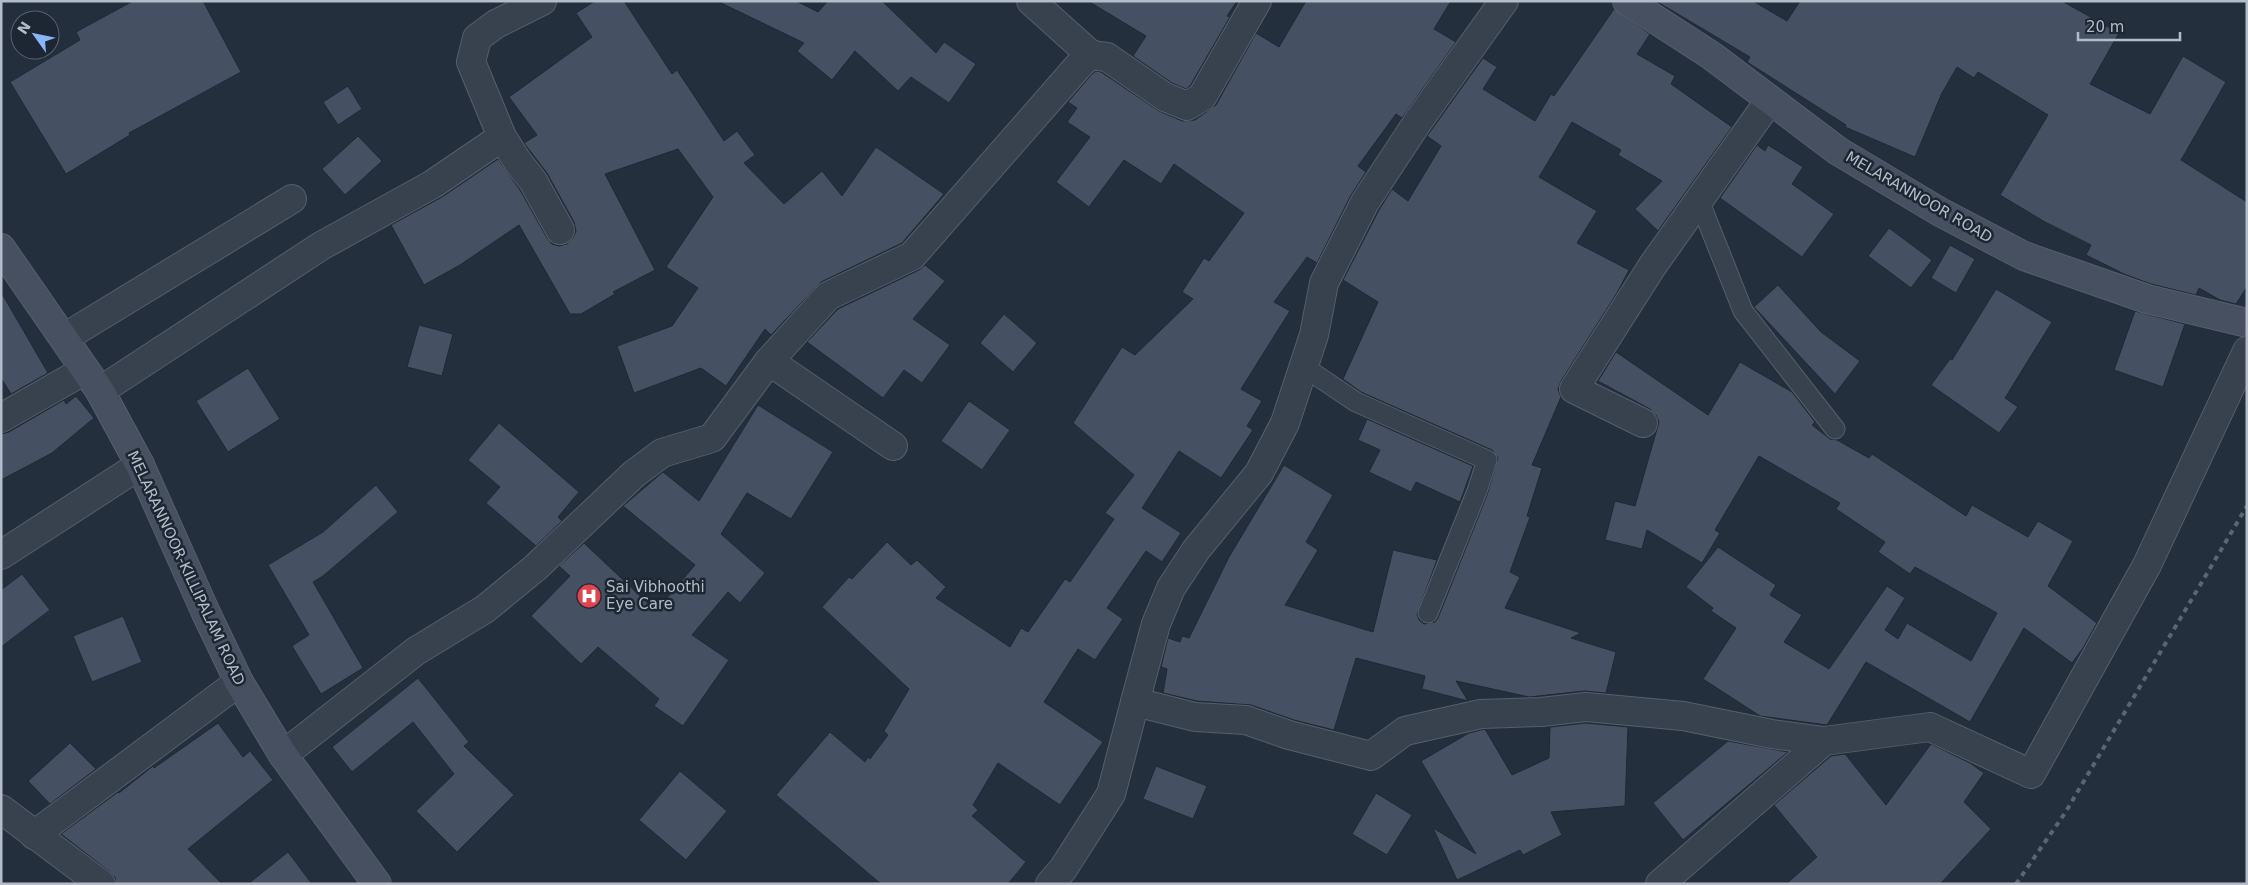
<svg xmlns="http://www.w3.org/2000/svg" width="2248" height="885" viewBox="0 0 2248 885" font-family="'DejaVu Sans',sans-serif">
<style>
.building{fill:#455162;stroke:#1f2835}
.lines{fill:none;stroke-linecap:round;stroke-linejoin:round}
.lane-casing{stroke:#565f6c;stroke-width:21}
.street-casing{stroke:#565f6c;stroke-width:30}
.secondary-casing{stroke:#565f6c;stroke-width:30}
.lane{stroke:#38414e;stroke-width:19}
.street{stroke:#38414e;stroke-width:28}
.secondary{stroke:#465061;stroke-width:28}
.rail{stroke:#5a6575;stroke-width:4;stroke-dasharray:5 5;stroke-linecap:butt}
.labels{text-anchor:middle;dominant-baseline:central;stroke-width:5;stroke-linejoin:round;paint-order:stroke}
.street-label{font-size:15px;fill:#b4bcc9;stroke:#1d2633}
.poi-label{font-size:15px;fill:#b4bcc9;stroke:#1d2633;text-anchor:start}
</style>
<rect width="100%" height="100%" fill="#242f3e"/>
<g class="building">
<polygon points="133,1 203,1 241,72 129,133 130,135 66,174 10,82 80,40 76,32"/>
<polygon points="595,1 624,1 672,74 677,70 724,141 737,131 755,155 744,163 784,204 822,171 842,196 876,147 944,194 902,243 821,282 771,335 765,329 726,386 701,368 634,393 617,346 672,326 698,288 666,267 713,197 678,149 605,174 655,270 613,292 615,294 581,314 570,314 519,225 460,265 424,285 391,225 442,197 498,159 520,190 547,238 552,244 559,246 567,244 573,238 576,231 574,222 547,173 524,143 537,135 509,97 592,37 576,13"/>
<polygon points="717,1 796,1 818,12 828,1 882,1 936,53 944,42 976,64 949,103 911,77 898,91 855,51 832,80 797,51 804,43"/>
<polygon points="1088,1 1237,1 1227,16 1230,17 1190,86 1186,89 1172,83 1133,56 1146,36"/>
<polygon points="1306,1 1451,1 1434,29 1456,42 1402,118 1396,114 1358,166 1366,172 1351,195 1317,263 1307,257 1274,302 1290,311 1241,389 1262,401 1247,426 1253,430 1221,478 1179,451 1142,508 1181,533 1162,562 1146,551 1107,608 1123,619 1095,660 1078,649 1044,702 1103,742 1060,805 998,763 973,805 978,810 972,816 1026,862 1008,884 881,884 776,795 830,732 865,762 868,757 870,759 888,735 884,731 909,689 822,607 849,577 852,579 887,542 911,565 917,560 946,587 936,598 1010,647 1021,628 1028,632 1065,579 1070,582 1114,519 1105,513 1134,475 1073,423 1122,347 1135,355 1193,299 1182,292 1204,258 1209,261 1244,213 1174,164 1161,184 1124,160 1089,207 1056,182 1090,137 1067,122 1077,108 1068,102 1092,74 1096,71 1101,72 1159,111 1182,121 1195,120 1216,105 1256,33 1279,47"/>
<polygon points="1656,1 1753,1 1787,21 1800,1 2062,1 2119,33 2090,84 2150,114 2183,56 2226,82 2181,160 2247,202 2247,287 2236,304 2220,300 2199,288 2196,295 2151,284 2124,274 2086,255 2091,245 2045,222 2000,195 2048,115 1978,72 1974,78 1957,67 1942,93 1915,157 1845,127 1846,125 1747,62 1750,57"/>
<polygon points="1614,9 1650,34 1637,54 1675,76 1671,84 1732,127 1658,231 1635,209 1662,181 1618,155 1621,150 1572,122 1539,177 1597,211 1577,243 1629,270 1617,293 1561,381 1558,389 1561,397 1532,465 1542,468 1527,516 1530,517 1510,572 1520,577 1505,608 1581,633 1571,638 1616,652 1606,693 1584,691 1529,697 1456,681 1468,701 1422,689 1425,676 1356,658 1334,730 1294,720 1251,705 1197,701 1163,693 1167,669 1161,667 1168,638 1180,642 1182,636 1189,638 1229,557 1284,465 1333,495 1306,542 1318,550 1285,605 1373,632 1393,550 1437,560 1417,614 1419,620 1424,624 1435,622 1438,618 1487,495 1498,458 1492,450 1361,392 1343,379 1378,302 1343,280 1379,210 1392,189 1408,201 1441,146 1427,136 1483,58 1497,67 1483,89 1535,121 1551,94 1554,96"/>
<polygon points="348,86 362,109 338,125 323,102"/>
<polygon points="358,136 382,161 345,195 322,169"/>
<polygon points="1757,145 1765,151 1768,145 1803,167 1792,184 1834,214 1802,257 1720,198"/>
<polygon points="1889,228 1932,260 1911,288 1868,256"/>
<polygon points="1950,245 1975,259 1956,293 1931,278"/>
<polygon points="925,265 945,281 913,319 950,345 922,383 904,370 883,398 807,342 838,309 919,270"/>
<polygon points="1778,285 1821,332 1860,361 1835,394 1754,307"/>
<polygon points="1996,289 2052,322 2005,398 2018,407 1999,433 1931,385 1950,359 1952,360"/>
<polygon points="1,292 48,373 11,394 1,378"/>
<polygon points="2135,311 2185,324 2163,387 2114,370"/>
<polygon points="1004,314 1037,343 1013,372 980,343"/>
<polygon points="419,325 453,334 442,376 407,367"/>
<polygon points="1616,352 1708,415 1740,362 1792,392 1815,422 1812,425 1830,439 1837,440 1869,458 1872,454 1966,516 1972,505 2028,537 2038,521 2073,541 2048,586 2097,623 2083,648 2072,663 2024,628 1970,722 1866,662 1827,725 1760,716 1703,679 1736,628 1711,611 1713,608 1686,587 1718,547 1776,585 1770,595 1802,615 1784,642 1829,669 1887,586 1905,598 1885,630 1898,639 1907,623 1971,661 1997,613 1915,567 1910,574 1878,552 1885,542 1836,509 1840,503 1759,456 1715,530 1720,533 1702,563 1647,530 1642,549 1605,540 1615,501 1635,506 1659,422 1656,415 1650,409 1598,381"/>
<polygon points="248,368 280,419 228,452 196,401"/>
<polygon points="76,396 94,418 52,453 1,480 1,434 9,432 64,400 66,404"/>
<polygon points="969,401 1010,430 982,470 941,441"/>
<polygon points="758,405 833,452 791,519 747,493 721,534 765,573 740,603 728,592 692,635 729,660 683,726 654,706 659,699 598,647 581,664 531,616 570,576 559,566 584,543 656,611 695,565 623,506 663,472 699,501"/>
<polygon points="1367,419 1473,466 1460,502 1416,482 1411,492 1369,472 1380,450 1358,440"/>
<polygon points="499,423 579,492 558,517 562,521 536,546 486,503 500,487 468,460"/>
<polygon points="376,485 398,512 323,576 313,582 363,668 321,694 292,646 309,635 268,565 323,532"/>
<polygon points="22,574 50,610 1,647 1,590"/>
<polygon points="123,616 142,662 92,682 73,636"/>
<polygon points="418,678 469,742 464,746 514,795 457,852 416,811 454,774 413,722 352,772 332,747"/>
<polygon points="218,723 243,757 250,751 273,780 188,849 222,884 116,884 115,877 110,872 61,834 118,792 119,793 153,766 154,768"/>
<polygon points="1586,723 1628,727 1625,806 1551,812 1562,835 1523,855 1520,850 1457,880 1433,828 1476,854 1421,761 1469,733 1485,729 1512,775 1549,758 1550,727"/>
<polygon points="1728,741 1788,752 1683,840 1653,803"/>
<polygon points="70,743 96,769 50,804 28,781"/>
<polygon points="1931,744 1970,763 1984,773 1964,802 1991,829 1940,884 1786,884 1817,857 1774,805 1831,756 1845,754 1886,805"/>
<polygon points="1156,766 1207,786 1193,819 1143,799"/>
<polygon points="680,771 727,811 686,860 639,820"/>
<polygon points="1376,793 1412,815 1387,855 1352,834"/>
<polygon points="288,852 312,884 248,884"/>
</g>
<g class="lines">
<defs>
<g id="lane">
<polyline points="1699,200 1743,311 1835,429"/>
<polyline points="1304,367 1356,402 1487,460 1477,491 1428,613"/>
</g>
<g id="street">
<polyline points="1031,1 1091,55"/>
<polyline points="1504,1 1419,120 1365,202 1324,283 1314,335 1285,423 1259,473 1196,550 1171,588 1156,624 1135,702 1195,717 1246,720 1289,735 1371,756 1405,731 1481,714 1541,712 1586,707 1683,716 1772,734 1824,741 1930,727 2031,774 2147,565 2247,351"/>
<polyline points="502,137 471,62 477,38 496,24 542,1"/>
<polyline points="64,338 292,199"/>
<polyline points="769,361 893,446"/>
<polyline points="100,391 321,246 433,184 502,137 518,162 533,181 560,230"/>
<polyline points="1,418 85,370"/>
<polyline points="1643,423 1574,389 1653,265 1770,100"/>
<polyline points="1,555 140,465"/>
<polyline points="283,755 416,651 485,609 535,568 634,474 662,453 712,438 769,361 828,296 912,256 1081,63 1091,55 1107,57 1165,97 1187,106 1202,97 1257,1"/>
<polyline points="1,809 101,884"/>
<polyline points="34,835 239,682"/>
<polyline points="1050,884 1063,869 1111,794 1135,702"/>
<polyline points="1660,884 1824,741"/>
</g>
<g id="secondary">
<polyline points="1627,1 1712,56 1838,151 1940,212 2024,256 2147,299 2247,323"/>
<polyline points="1,248 100,391 140,465 206,613 239,682 283,755 377,884"/>
</g>
</defs>
<use href="#lane" class="lane-casing"/>
<use href="#street" class="street-casing"/>
<use href="#secondary" class="secondary-casing"/>
<use href="#lane" class="lane"/>
<use href="#street" class="street"/>
<use href="#secondary" class="secondary"/>
<polyline class="rail" points="2016,884 2065,813 2247,506"/>
</g>
<defs>
<symbol id="hospital-disc" viewBox="-11 -11 22 22"><circle r="9.5" fill="#e0444e" stroke="#1d2633"/><path d="M-5-5h3v3.5h4V-5h3V5h-3V1.5h-4V5h-3Z" fill="#fff"/></symbol>
</defs>
<g fill-rule="evenodd">
<use href="#hospital-disc" x="575" y="582" width="28" height="28"/>
</g>
<g class="labels">
<g class="street-label">
<text transform="translate(1919 197) rotate(30)">MELARANNOOR ROAD</text>
<text transform="translate(186 568) rotate(65)">MELARANNOOR-KILLIPALAM ROAD</text>
</g>
<g class="poi-label">
<text x="606" y="587">Sai Vibhoothi<tspan x="606" dy="17">Eye Care</tspan></text>
</g>
</g>
<rect width="2248" height="885" fill="none" stroke="#b4bcc9" stroke-width="5"/>
<g transform="translate(35 35) rotate(303)"><circle r="24" fill="#1d2633" stroke="#59626f"/>
<path d="M0-4L9 19L0 12L-9 19Z" fill="#8ab4f8"/>
<text y="-8" font-size="14" font-weight="bold" text-anchor="middle" fill="#b4bcc9">N</text>
</g>
<path d="M2078 32v8h102v-8" fill="none" stroke="#b4bcc9" stroke-width="2.5"/>
<text x="2086" y="32" font-size="15" fill="#b4bcc9" stroke="#1d2633" stroke-width="4" paint-order="stroke">20 m</text>
</svg>
